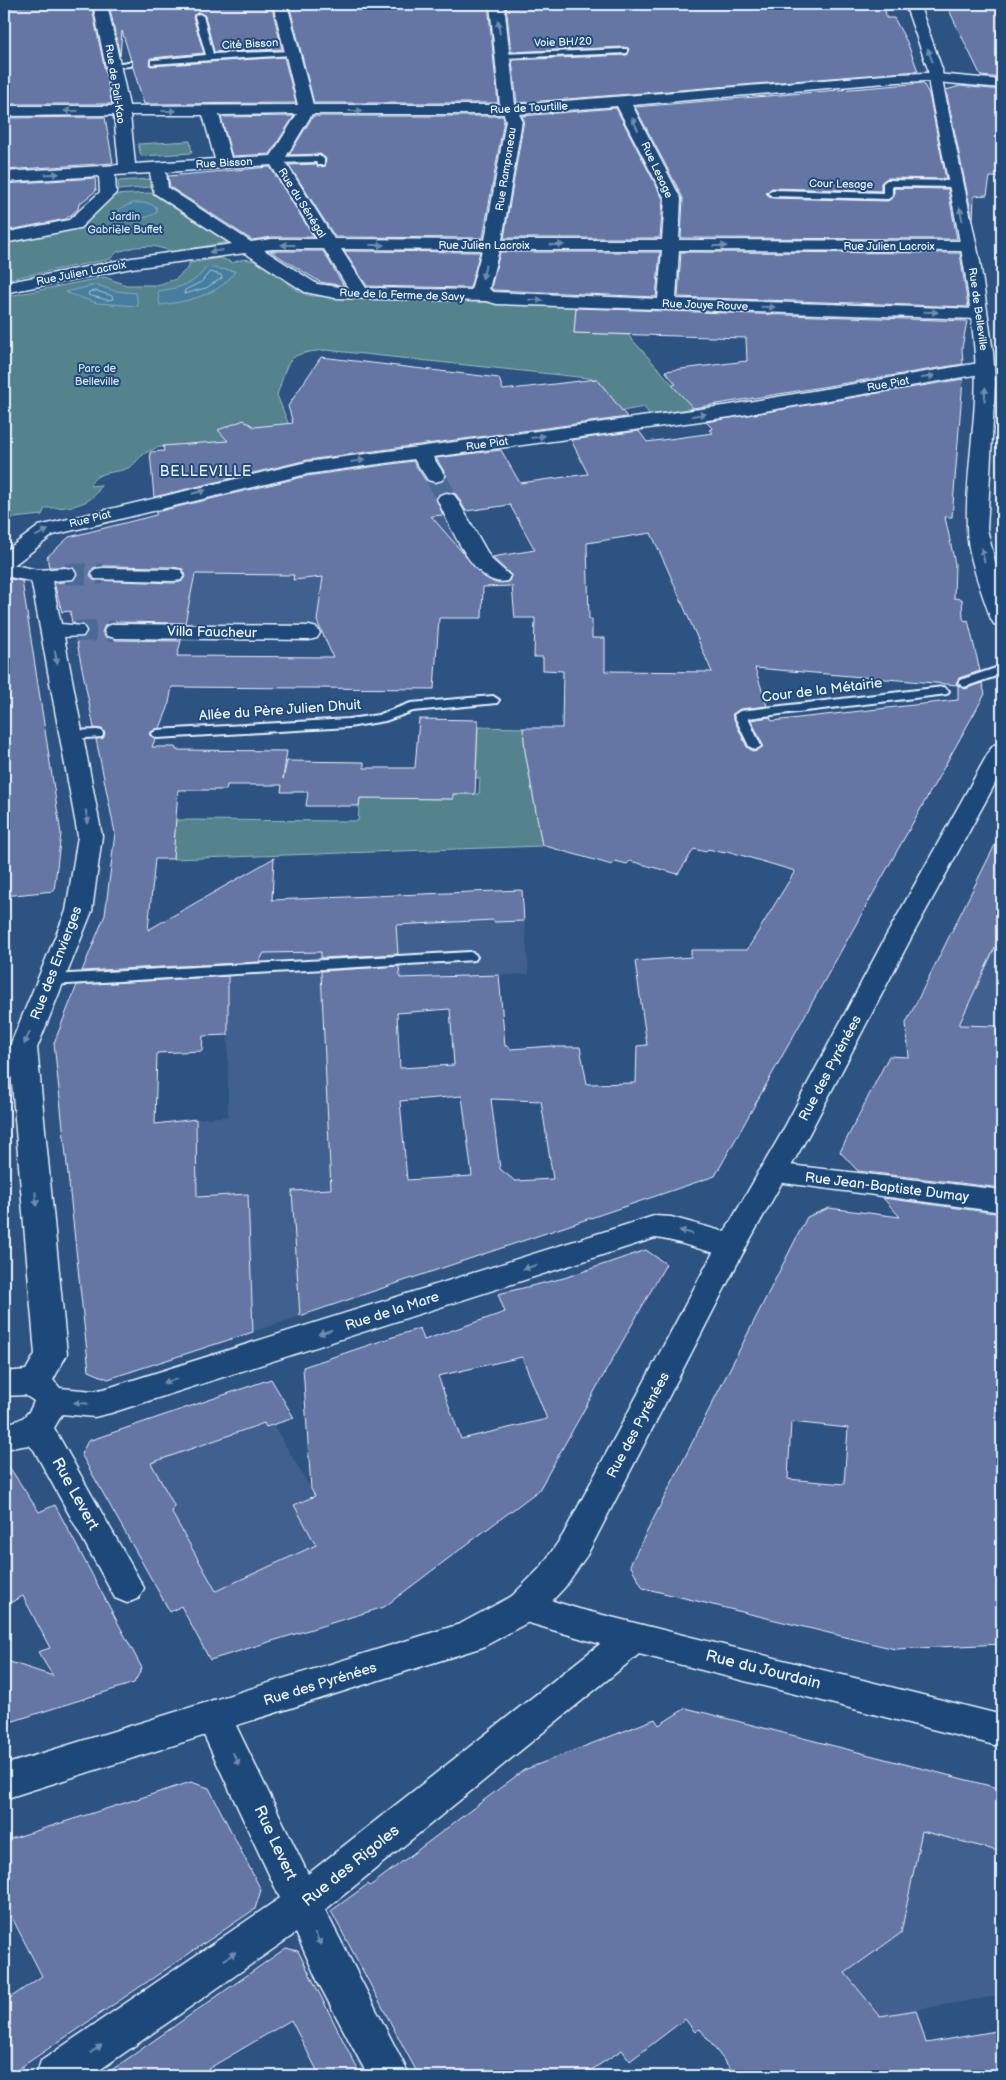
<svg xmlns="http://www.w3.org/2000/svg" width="1006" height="2080" viewBox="0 0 1006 2080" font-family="'Balsamiq Sans',sans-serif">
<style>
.built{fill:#41618f}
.green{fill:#54838d;stroke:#9ebac2}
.water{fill:#457e9e;stroke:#86acc2}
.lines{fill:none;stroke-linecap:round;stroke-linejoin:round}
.shore{stroke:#a7c3d4;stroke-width:1}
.building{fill:#6576a5;stroke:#e8f1f8;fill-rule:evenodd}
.street-tunnel{stroke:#496b95;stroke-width:21;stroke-dasharray:21 11;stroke-linecap:butt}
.lane-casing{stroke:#e8f1f8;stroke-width:4}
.street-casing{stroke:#e8f1f8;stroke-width:3}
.secondary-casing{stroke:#e8f1f8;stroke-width:3}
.lane{fill:#1f4a7a;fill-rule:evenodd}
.street{fill:#1f4a7a;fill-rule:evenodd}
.secondary{fill:#1f4a7a;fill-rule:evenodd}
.oneway{fill:#6f8dac}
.labels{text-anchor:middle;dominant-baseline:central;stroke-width:4;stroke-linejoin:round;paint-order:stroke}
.far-street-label{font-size:11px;fill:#e8f1f8;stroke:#1f4a7a}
.far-park-label{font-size:11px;fill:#d2e0e8;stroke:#1f4a7a}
.far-quarter-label{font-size:14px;letter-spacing:1px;fill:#e8f1f8;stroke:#1f4a7a}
.street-label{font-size:14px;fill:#e8f1f8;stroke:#1f4a7a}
.near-street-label{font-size:16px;fill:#e8f1f8;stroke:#1f4a7a}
</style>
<rect width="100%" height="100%" fill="#2d5383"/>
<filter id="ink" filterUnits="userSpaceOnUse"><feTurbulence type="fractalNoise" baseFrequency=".02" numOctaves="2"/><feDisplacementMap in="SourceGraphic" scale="10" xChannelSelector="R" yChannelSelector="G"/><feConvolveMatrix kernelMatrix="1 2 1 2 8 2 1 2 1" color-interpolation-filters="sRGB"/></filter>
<g filter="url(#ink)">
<g class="built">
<polygon points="446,514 474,565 472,585 365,630 184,627 189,602 171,602 177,578 145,570 151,546"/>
<polygon points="980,877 1002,878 1002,1061 909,1057 906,1023"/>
<polygon points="522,890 529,974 321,983 337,1304 197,1350 197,1119 228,1116 228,902"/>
<polygon points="251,1385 337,1535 170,1612 81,1454 88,1441"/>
<polygon points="905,1764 1002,1789 1002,1995 880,2016 845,1973 898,1935 879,1912"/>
</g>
<g class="green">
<polygon points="190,141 192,153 141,156 138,144"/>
<polygon points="150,179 151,187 119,190 118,181"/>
<polygon points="151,193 227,242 175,252 153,246 135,247 117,252 110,259 4,280 4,242 80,226 114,195"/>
<path d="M221 258 233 263C260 246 289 295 313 296 401 299 488 303 576 305L574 333 628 335 694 408 650 415 644 407 622 411 597 379 326 350C284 354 290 358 277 395L304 463 177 445C165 446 152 447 143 455 137 459 135 465 128 468 115 474 95 470 90 486L101 485C93 507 65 508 45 508L42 515 4 519V297L105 277 126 285H157L176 279 189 267V263Z"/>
<polygon points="478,727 523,728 525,750 542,846 173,859 176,820 358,821 360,798 452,799 453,794 479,794 480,778 476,778"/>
</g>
<g class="water">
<path d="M134 203H148L156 207 157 212C146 220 130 221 119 214V209Z"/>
<path d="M206 267 235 271C221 295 185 302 160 305L158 291C175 289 198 284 206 267Z"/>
<polygon points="97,285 115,291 136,293 138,306 97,303 65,292"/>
</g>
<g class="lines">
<g class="shore">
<polygon points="210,272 221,275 222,278 206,288 184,294 185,290 201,282"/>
<polygon points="97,291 112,296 113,299 107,300 88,295 89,292"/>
</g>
</g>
<g class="building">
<polygon points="35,4 91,4 112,104 4,104 4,9"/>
<polygon points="109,4 123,4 123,8 194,4 271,4 282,49 214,52 205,16 198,12 193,17 204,53 151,58 149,64 151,66 284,57 296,103 144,104 122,31 120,56"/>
<polygon points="289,4 488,4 498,103 314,103"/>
<polygon points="506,4 657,4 658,7 885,4 886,18 894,18 907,42 918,71 517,103 512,60 627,55 629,49 624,47 511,52"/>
<polygon points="946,4 1002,4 1002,32 996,32 1002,46 1002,78 981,76"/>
<polygon points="923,83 929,94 946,179 887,178 881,183 881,191 772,188 766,193 772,198 888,201 894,196 894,188 948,189 957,239 681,238 683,198 635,107"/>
<polygon points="960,86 1002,90 1002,149 997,148 1002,177 990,177 987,195 974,196 973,221 946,90"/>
<polygon points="616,108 663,199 660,238 504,238 524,120 522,116"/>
<polygon points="294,116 270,154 232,156 221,117"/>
<polygon points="313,116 503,116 504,120 483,238 335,237 289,165 315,164 318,167 325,166 326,159 320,154 289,155"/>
<polygon points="105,117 113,163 4,170 4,118"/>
<polygon points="270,167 314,237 272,237 252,240 170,187 168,176"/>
<polygon points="95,178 96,191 79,204 78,209 66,219 4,231 4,184"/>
<polygon points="270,251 323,251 344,286 320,282"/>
<polygon points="344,251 480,252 470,288 367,286"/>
<polygon points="500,252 660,252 656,297 494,290 491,288"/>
<polygon points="681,252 960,253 968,307 678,297"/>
<polygon points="576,308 967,321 962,348 963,364 693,408 672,385 676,384 665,371 747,361 746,338 574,333"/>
<polygon points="321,357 499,378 503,390 597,379 627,417 307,460 154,497 150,452 164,451 163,446 228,441 218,430 244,420 254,427 293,423 288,406"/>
<path d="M963 379 952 517H945L955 564 954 598 962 599 963 618 965 621 968 620 980 671 959 678 956 683 965 689 982 683 985 694 715 1176 300 1316 292 1191 331 1189 321 971 399 966 400 978 499 975 505 1046H509L510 1049 553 1046V1047H580L587 1084 636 1083 637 1046 647 1045 635 961 691 957V950H747L795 871 727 851 725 853 708 849 706 852 694 849 678 874 630 861 627 864 615 861 612 865 542 845 525 751 523 728H562L563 671 543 670V657H534L535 618H515L512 586 483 587 482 618H439L434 689 172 687 168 708 160 728 149 733 155 739 152 747H176V750L287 751 283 779 287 761 364 762V768H415L419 719 478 720 475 794H453V799L360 798 359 806H306L308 792H281L282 785H227L226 790H178L173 859H155L148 930 274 858 272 900 522 890 524 921 494 922 493 920 396 925 398 954 321 958V952L264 953 259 962 82 971 105 915 115 833 96 739 103 738 105 733 102 729 94 728 76 638 85 637 88 630 83 624 72 623 70 611 62 612 54 583 73 581 78 573 73 567H49L47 557 69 537 156 515V512L307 476 413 461 426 481 436 484 443 482 447 476 436 458 501 450 520 483 588 474 571 440 639 431 647 442 713 433 709 430 713 429 706 422ZM446 491 456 494 466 511 510 505 535 550 492 557 511 575 509 582 495 583 483 576 431 516 443 515 436 498 439 493ZM651 533 667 568 712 672 605 671V638H592V619H589L587 543ZM103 566 173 567 183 569 186 576 181 582 173 583 93 580 90 575 93 568ZM195 574 294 575 293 580 323 577 317 621 333 657 177 656 181 641 115 640 105 637 102 632 105 625 115 622 185 623ZM755 668 958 685V700L772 721 770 717 751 720 763 745 754 752 747 747 732 715 740 709 767 706ZM450 1009 454 1065 400 1068 397 1013ZM462 1096 472 1176 407 1180 400 1101ZM491 1099 541 1101 553 1179 515 1181 500 1169Z"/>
<polygon points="4,578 22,581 61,834 54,891 4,896"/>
<polygon points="1002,831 1002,932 959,1025 997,1026 997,1033 1002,1033 1002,1188 858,1171 840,1152 889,1056 909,1057 906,1023"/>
<polygon points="228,976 228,1035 203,1036 202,1051 157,1053 155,1124 196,1119 197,1197 248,1194 253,1332 108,1379 89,1371 54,1043 77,985"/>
<path d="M883 1198 1002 1214V1644L895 1649 643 1588 630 1565 807 1217 829 1208 900 1217ZM791 1422 848 1428 844 1484 788 1479Z"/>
<path d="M646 1250 666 1264 539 1490 384 1607 210 1660 181 1606 170 1612 81 1454 88 1441 271 1379 294 1418 266 1427 264 1423 151 1463 174 1505 172 1513 216 1591 316 1545 294 1505 315 1496 311 1489 303 1367 420 1328 424 1340 505 1312 498 1294 564 1278ZM522 1357 547 1419 461 1439 438 1376Z"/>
<polygon points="4,1459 39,1512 55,1505 142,1668 134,1683 4,1724 4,1660 53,1676 38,1652 50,1648 23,1596 4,1606"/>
<polygon points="686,1708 1002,1789 1002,1852 922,1831 901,1933 845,1973 880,2016 916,2010 926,2043 1002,2030 1002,2076 736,2076 700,2029 695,2032 685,2019 630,2061 622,2050 582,2076 419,2076 331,1911 368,1884 370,1886 524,1770 655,1719 659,1725"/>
<polygon points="191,1782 209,1788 261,1890 255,1909 8,2076 4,2076 4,2002 42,1976 4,1902 4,1841"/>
<polygon points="286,1948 298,1951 361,2076 320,2076 291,2020 196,2076 103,2076"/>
</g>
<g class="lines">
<g class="street-tunnel">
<polyline points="435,476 447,499"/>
<polyline points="65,574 103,574"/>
<polyline points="75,631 115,631"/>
</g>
<defs>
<g id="lane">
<polygon points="199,14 203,16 213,54 291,51 295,53 291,55 151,64 151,60 154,60 206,55 195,16"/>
<polygon points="624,49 627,49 627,53 503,58 499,56 503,54"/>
<polygon points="128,62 131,62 131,66 113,67 109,65"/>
<polygon points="320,156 324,159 324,165 318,165 316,162 276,163 272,160 276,157"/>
<polygon points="887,180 954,181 958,184 954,187 892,186 892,196 888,199 772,196 768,193 772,190 883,193 883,183"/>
<polygon points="1002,666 1002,674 964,687 958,683 960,680"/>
<polygon points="943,687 949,691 947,694 748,718 761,746 755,750 749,746 734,715 740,711"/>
<polygon points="493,696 499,700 497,703 413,711 385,721 349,727 157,738 151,734 157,730 349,719 378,715 411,703"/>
<polygon points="97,730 102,731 103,734 102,737 70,739 64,735 70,731"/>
<polygon points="470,952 475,954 477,957 475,960 51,985 44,980 51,975"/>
</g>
<g id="street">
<path d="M93 4H107L129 106 298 105 273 4H287L313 105H500L490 4H504L515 105 897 74 926 73 1002 80V88L926 81 897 82 632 105 681 199 679 240 967 241 973 242 976 246 973 250 967 251 679 250 676 299 978 309 984 310 987 314 984 318 978 319 497 304 486 301 335 298 305 292 245 253 132 268 4 293V283L132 258 232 244 154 193 150 173 115 175 116 193 80 228 4 243V233L69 220 100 192 99 176 4 182V172L119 165 114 115 4 116V106H114ZM617 106 665 199 662 240H502L522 120 519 114ZM297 114 271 156 231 158 219 115ZM312 114H504L506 120 485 240 334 239 284 160ZM130 115H203L215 159 135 164ZM271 165 317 239H272L251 242 168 188 166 172ZM272 249H324L348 288 317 284 264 250ZM341 249 482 250 471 290 366 288ZM499 250H662L658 299 493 292 489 289Z"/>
<path d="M985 362 992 364 994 368 992 372 730 417 433 457 445 476 442 480 435 482 428 480 414 459 307 474 53 535 14 565 38 570 65 568 73 569 76 574 73 579 52 581 61 624 83 626 86 631 83 636 64 637 102 836 92 911 37 1048 67 1354 53 1380 60 1388 94 1391 111 1387 654 1216 671 1217 743 1237 747 1245 743 1253C719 1260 681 1240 655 1238L111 1413 94 1417 62 1414 54 1428 144 1588 139 1598 127 1603 115 1598 34 1450 29 1445 4 1449V1423C19 1422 29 1417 34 1401L25 1395 4 1396V1372L26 1370 35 1354 9 1048 66 911 78 836 32 584 30 581 4 576V552L39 526 307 462 730 405Z"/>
<path d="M447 493 454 495 457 499 491 559 510 576 507 581C474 589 449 522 437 499L440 495Z"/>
<polygon points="103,568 173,569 181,570 184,575 181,580 173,581 95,579 92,574 95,569"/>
<polygon points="115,624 309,626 317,628 320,633 317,638 309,640 115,638 107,636 104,631 107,626"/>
<polygon points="772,1163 1002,1190 1002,1212 762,1180 757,1173 762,1166"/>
<polygon points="524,1592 579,1609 1002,1715 1002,1747 639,1654 325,1910 410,2076 368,2076 318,1982 296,1933 91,2076 36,2076 41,2061 280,1898 195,1716 200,1705 213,1700 226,1705 308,1874 600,1644 512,1618 507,1607 512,1596"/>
</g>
<g id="secondary">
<path d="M905 4H919L942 69 943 85 980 262 993 352 995 383 987 529 1002 590V626L994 624 991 619C982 593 967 555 967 528 965 470 979 412 975 354 968 264 946 174 929 85L928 69Z"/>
<polygon points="1002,743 1002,771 911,938 809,1134 747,1245 587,1555 565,1587 536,1618 483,1647 4,1799 4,1765 460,1624 512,1596 541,1567 563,1535 717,1245 781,1134 885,938 990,750 994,745"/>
</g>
</defs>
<use href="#lane" class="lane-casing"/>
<use href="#street" class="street-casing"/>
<use href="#secondary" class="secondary-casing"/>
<use href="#lane" class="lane"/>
<use href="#street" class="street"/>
<use href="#secondary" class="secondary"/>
</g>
<defs><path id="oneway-solid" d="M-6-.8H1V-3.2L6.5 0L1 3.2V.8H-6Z" transform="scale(1.25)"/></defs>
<g class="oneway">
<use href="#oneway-solid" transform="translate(499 27) rotate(-96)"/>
<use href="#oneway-solid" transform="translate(930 55) rotate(-110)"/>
<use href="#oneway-solid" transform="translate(71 111) rotate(180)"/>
<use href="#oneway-solid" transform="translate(169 111)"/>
<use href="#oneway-solid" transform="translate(356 111)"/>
<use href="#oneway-solid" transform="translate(635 124) rotate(-116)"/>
<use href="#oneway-solid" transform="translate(52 174) rotate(-4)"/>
<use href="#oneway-solid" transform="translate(961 214) rotate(-102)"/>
<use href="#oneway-solid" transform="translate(288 245) rotate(-180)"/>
<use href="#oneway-solid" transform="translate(377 245)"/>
<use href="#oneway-solid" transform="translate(557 245)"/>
<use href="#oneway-solid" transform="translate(720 246)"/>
<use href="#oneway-solid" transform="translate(216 251) rotate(172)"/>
<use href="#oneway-solid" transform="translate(484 272) rotate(103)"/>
<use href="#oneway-solid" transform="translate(536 300) rotate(1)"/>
<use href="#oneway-solid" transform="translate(768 307) rotate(2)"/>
<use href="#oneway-solid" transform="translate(931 312) rotate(2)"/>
<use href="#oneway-solid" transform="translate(928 377) rotate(-10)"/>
<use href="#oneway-solid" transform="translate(985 394) rotate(-86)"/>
<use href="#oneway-solid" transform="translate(699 415) rotate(-8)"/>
<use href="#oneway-solid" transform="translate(538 437) rotate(-8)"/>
<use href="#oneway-solid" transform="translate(358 461) rotate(-8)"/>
<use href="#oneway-solid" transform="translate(199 492) rotate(-14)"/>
<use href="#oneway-solid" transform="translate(42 533) rotate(-27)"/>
<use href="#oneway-solid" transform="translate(983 555) rotate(-102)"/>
<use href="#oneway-solid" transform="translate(56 657) rotate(80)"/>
<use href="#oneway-solid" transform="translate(87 817) rotate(79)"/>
<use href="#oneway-solid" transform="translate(27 1038) rotate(113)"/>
<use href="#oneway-solid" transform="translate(36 1199) rotate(85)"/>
<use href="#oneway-solid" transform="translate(686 1232) rotate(-164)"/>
<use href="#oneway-solid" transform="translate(530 1267) rotate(162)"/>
<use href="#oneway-solid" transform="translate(325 1332) rotate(162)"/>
<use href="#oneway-solid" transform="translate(170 1381) rotate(162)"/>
<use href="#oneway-solid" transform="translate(81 1403) rotate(-175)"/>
<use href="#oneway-solid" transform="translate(236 1759) rotate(64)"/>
<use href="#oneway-solid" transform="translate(318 1939) rotate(63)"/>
<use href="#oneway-solid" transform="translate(230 1956) rotate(-35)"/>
<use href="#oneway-solid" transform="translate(96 2049) rotate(-35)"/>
</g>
</g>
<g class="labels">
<g class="far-street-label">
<text transform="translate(563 42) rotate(-2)">Voie BH/20</text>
<text transform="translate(250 44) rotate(-3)">Cité Bisson</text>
<text transform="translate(115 84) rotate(81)">Rue de Pali-Kao</text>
<text transform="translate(529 108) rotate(-3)">Rue de Tourtille</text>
<text transform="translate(224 163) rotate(-3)">Rue Bisson</text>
<text transform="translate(506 169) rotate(-81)">Rue Ramponeau</text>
<text transform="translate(657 170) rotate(65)">Rue Lesage</text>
<text transform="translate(841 184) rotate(1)">Cour Lesage</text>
<text transform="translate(302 203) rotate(58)">Rue du Sénégal</text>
<text x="484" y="245">Rue Julien Lacroix</text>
<text x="889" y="246">Rue Julien Lacroix</text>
<text transform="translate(81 273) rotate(-11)">Rue Julien Lacroix</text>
<text transform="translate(402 295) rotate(2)">Rue de la Ferme de Savy</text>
<text transform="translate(705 305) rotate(2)">Rue Jouye Rouve</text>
<text transform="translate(978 309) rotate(82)">Rue de Belleville</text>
<text transform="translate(888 384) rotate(-10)">Rue Piat</text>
<text transform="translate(487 444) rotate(-8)">Rue Piat</text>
<text transform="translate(90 519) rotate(-14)">Rue Piat</text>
</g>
<g class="far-park-label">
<text x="125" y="216">Jardin<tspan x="125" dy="13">Gabriële Buffet</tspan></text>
<text x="97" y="368">Parc de<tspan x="97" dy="13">Belleville</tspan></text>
</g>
<g class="far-quarter-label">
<text x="206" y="471">BELLEVILLE</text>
</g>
<g class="street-label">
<text transform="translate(212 632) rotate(1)">Villa Faucheur</text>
<text transform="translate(822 690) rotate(-7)">Cour de la Métairie</text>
<text transform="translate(280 710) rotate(-4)">Allée du Père Julien Dhuit</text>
<text transform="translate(56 963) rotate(-69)">Rue des Envierges</text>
<text transform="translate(830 1068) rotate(-62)">Rue des Pyrénées</text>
<text transform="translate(887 1187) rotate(7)">Rue Jean-Baptiste Dumay</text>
<text transform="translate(392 1311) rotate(-18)">Rue de la Mare</text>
<text transform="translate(638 1425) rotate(-62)">Rue des Pyrénées</text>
<text transform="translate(320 1684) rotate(-17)">Rue des Pyrénées</text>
</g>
<g class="near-street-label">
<text transform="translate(75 1494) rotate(61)">Rue Levert</text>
<text transform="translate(763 1670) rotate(14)">Rue du Jourdain</text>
<text transform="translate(275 1843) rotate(65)">Rue Levert</text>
<text transform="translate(351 1866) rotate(-39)">Rue des Rigoles</text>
</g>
</g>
<rect width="1006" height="2080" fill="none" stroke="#1f4a7a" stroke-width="20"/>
<rect x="10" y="10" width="986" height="2060" fill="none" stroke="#e8f1f8" stroke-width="2" filter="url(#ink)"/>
</svg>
